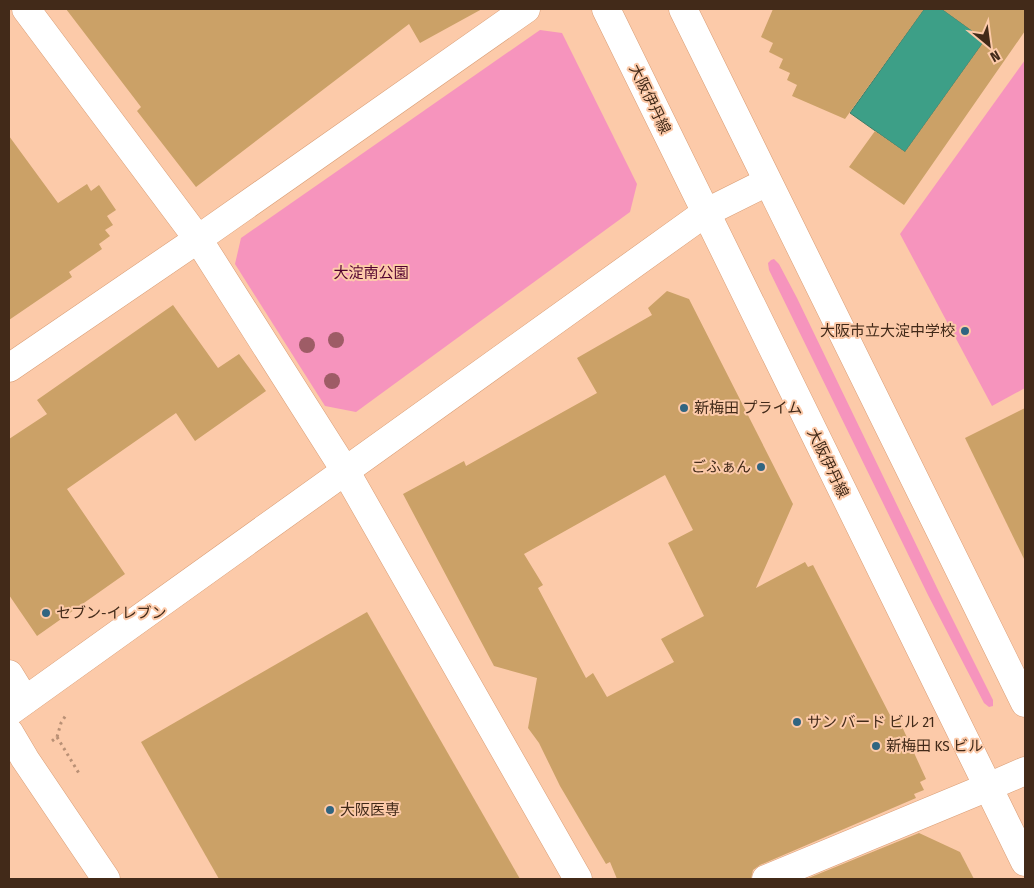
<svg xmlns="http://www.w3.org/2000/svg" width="1034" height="888" viewBox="0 0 1034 888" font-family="'Fira Sans Condensed','Noto Sans JP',sans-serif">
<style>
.green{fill:#f694bd}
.water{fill:#3d9f87;stroke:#3e7c66}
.building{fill:#cba167;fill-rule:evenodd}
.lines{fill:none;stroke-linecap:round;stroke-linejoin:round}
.minor-casing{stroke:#d99d75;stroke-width:29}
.tertiary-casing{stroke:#d99d75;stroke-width:29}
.primary-casing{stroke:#d99d75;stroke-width:29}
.path{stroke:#b99075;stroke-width:3;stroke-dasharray:2.5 4;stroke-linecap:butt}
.minor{stroke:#fff;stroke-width:28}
.tertiary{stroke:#fff;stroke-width:28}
.primary{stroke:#fff;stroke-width:28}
.tree{fill:#9e5c66}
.poi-dot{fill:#316581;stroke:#fccaa9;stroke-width:2}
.labels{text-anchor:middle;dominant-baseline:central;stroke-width:4;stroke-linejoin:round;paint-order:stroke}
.street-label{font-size:15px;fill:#422a19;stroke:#fccaa9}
.park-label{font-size:15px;fill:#52022f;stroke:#fccaa9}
.poi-label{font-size:15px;fill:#422a19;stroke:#fccaa9;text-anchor:start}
</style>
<rect width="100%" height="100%" fill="#fccaa9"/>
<g class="green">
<polygon points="540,30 562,33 637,184 630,212 356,412 325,406 235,264 241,238"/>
<polygon points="1025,60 1025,388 992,406 900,234"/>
<polygon points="774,259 779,264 797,298 939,592 993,700 993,706 989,707 984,703 928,595 769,270 768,263 771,260"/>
</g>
<polygon class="water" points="924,9 942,9 985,40 905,152 850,113"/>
<g class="building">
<polygon points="66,9 482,9 420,43 409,24 196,187 137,111 141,107"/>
<polygon points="773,9 924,9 845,119 792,96 797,85 787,80 790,73 779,68 783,59 769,52 773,43 761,37"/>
<polygon points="942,9 1025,9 1025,31 904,205 849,167 875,131 905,152 985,40"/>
<polygon points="9,136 58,203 87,184 91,191 99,185 116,210 107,216 113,225 105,230 110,236 99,244 102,249 69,272 72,277 9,320"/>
<path d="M667 291 689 299 793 504 756 588 805 562 808 567 813 565 894 723 899 720 926 779 920 782 924 790 914 794 916 798 760 865 753 870 751 879H617L610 862 606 864 560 786 539 743 528 728 537 678 494 666 403 494 464 461 466 466 597 393 577 358 652 315 648 308ZM665 475 693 530 668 543 704 616 661 639 674 662 607 697 593 673 586 678 538 588 543 585 524 554Z"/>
<polygon points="173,305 218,368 239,354 266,391 195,441 176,413 67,489 125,574 37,636 9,595 9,439 47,414 37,400"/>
<polygon points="1025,408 1025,561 965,438"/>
<polygon points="367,612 520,879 219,879 141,742"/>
<polygon points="919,833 960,852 974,879 806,879"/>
</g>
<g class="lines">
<defs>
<g id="minor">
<polyline points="198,239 526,9"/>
<polyline points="766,879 988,787"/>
</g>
<g id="tertiary">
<polyline points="26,9 198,239 346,472 578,879"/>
<polyline points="9,368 198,239"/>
<polyline points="9,674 25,700"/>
<polyline points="9,712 705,213 767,182"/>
<polyline points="9,732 25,759 106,879"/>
<polyline points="988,787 1025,771"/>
</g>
<g id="primary">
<polyline points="606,9 1025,862"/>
<polyline points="683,9 1025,703"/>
</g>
</defs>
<use href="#minor" class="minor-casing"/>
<use href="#tertiary" class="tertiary-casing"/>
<use href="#primary" class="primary-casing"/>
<g class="path">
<polyline points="57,737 80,775"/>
<polyline points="52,741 57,737 61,723 66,715"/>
</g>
<use href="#minor" class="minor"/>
<use href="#tertiary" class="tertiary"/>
<use href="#primary" class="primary"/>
</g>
<g class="tree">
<circle cx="336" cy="340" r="8"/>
<circle cx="307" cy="345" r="8"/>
<circle cx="332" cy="381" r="8"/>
</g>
<g class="poi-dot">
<circle cx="965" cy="331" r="5"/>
<circle cx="684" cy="408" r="5"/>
<circle cx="761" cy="467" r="5"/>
<circle cx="46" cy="613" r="5"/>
<circle cx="797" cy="722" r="5"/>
<circle cx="876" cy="746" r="5"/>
<circle cx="330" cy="810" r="5"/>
</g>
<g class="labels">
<g class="street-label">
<text transform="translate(650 99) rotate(64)">大阪伊丹線</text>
<text transform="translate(828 463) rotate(64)">大阪伊丹線</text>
</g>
<g class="park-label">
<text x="371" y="273">大淀南公園</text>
</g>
<g class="poi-label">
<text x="955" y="331" text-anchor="end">大阪市立大淀中学校</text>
<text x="694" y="408">新梅田 プライム</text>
<text x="751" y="467" text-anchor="end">ごふぁん</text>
<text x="56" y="613">セブン-イレブン</text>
<text x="807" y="722">サン バード ビル 21</text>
<text x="886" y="746">新梅田 KS ビル</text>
<text x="340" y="810">大阪医専</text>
</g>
</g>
<rect width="1034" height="888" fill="none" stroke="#422a19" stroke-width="20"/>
<g transform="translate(989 45) rotate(151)" stroke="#fccaa9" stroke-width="4" paint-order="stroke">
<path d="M0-4L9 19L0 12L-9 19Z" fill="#422a19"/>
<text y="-8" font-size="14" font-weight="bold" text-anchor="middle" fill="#422a19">N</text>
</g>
</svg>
